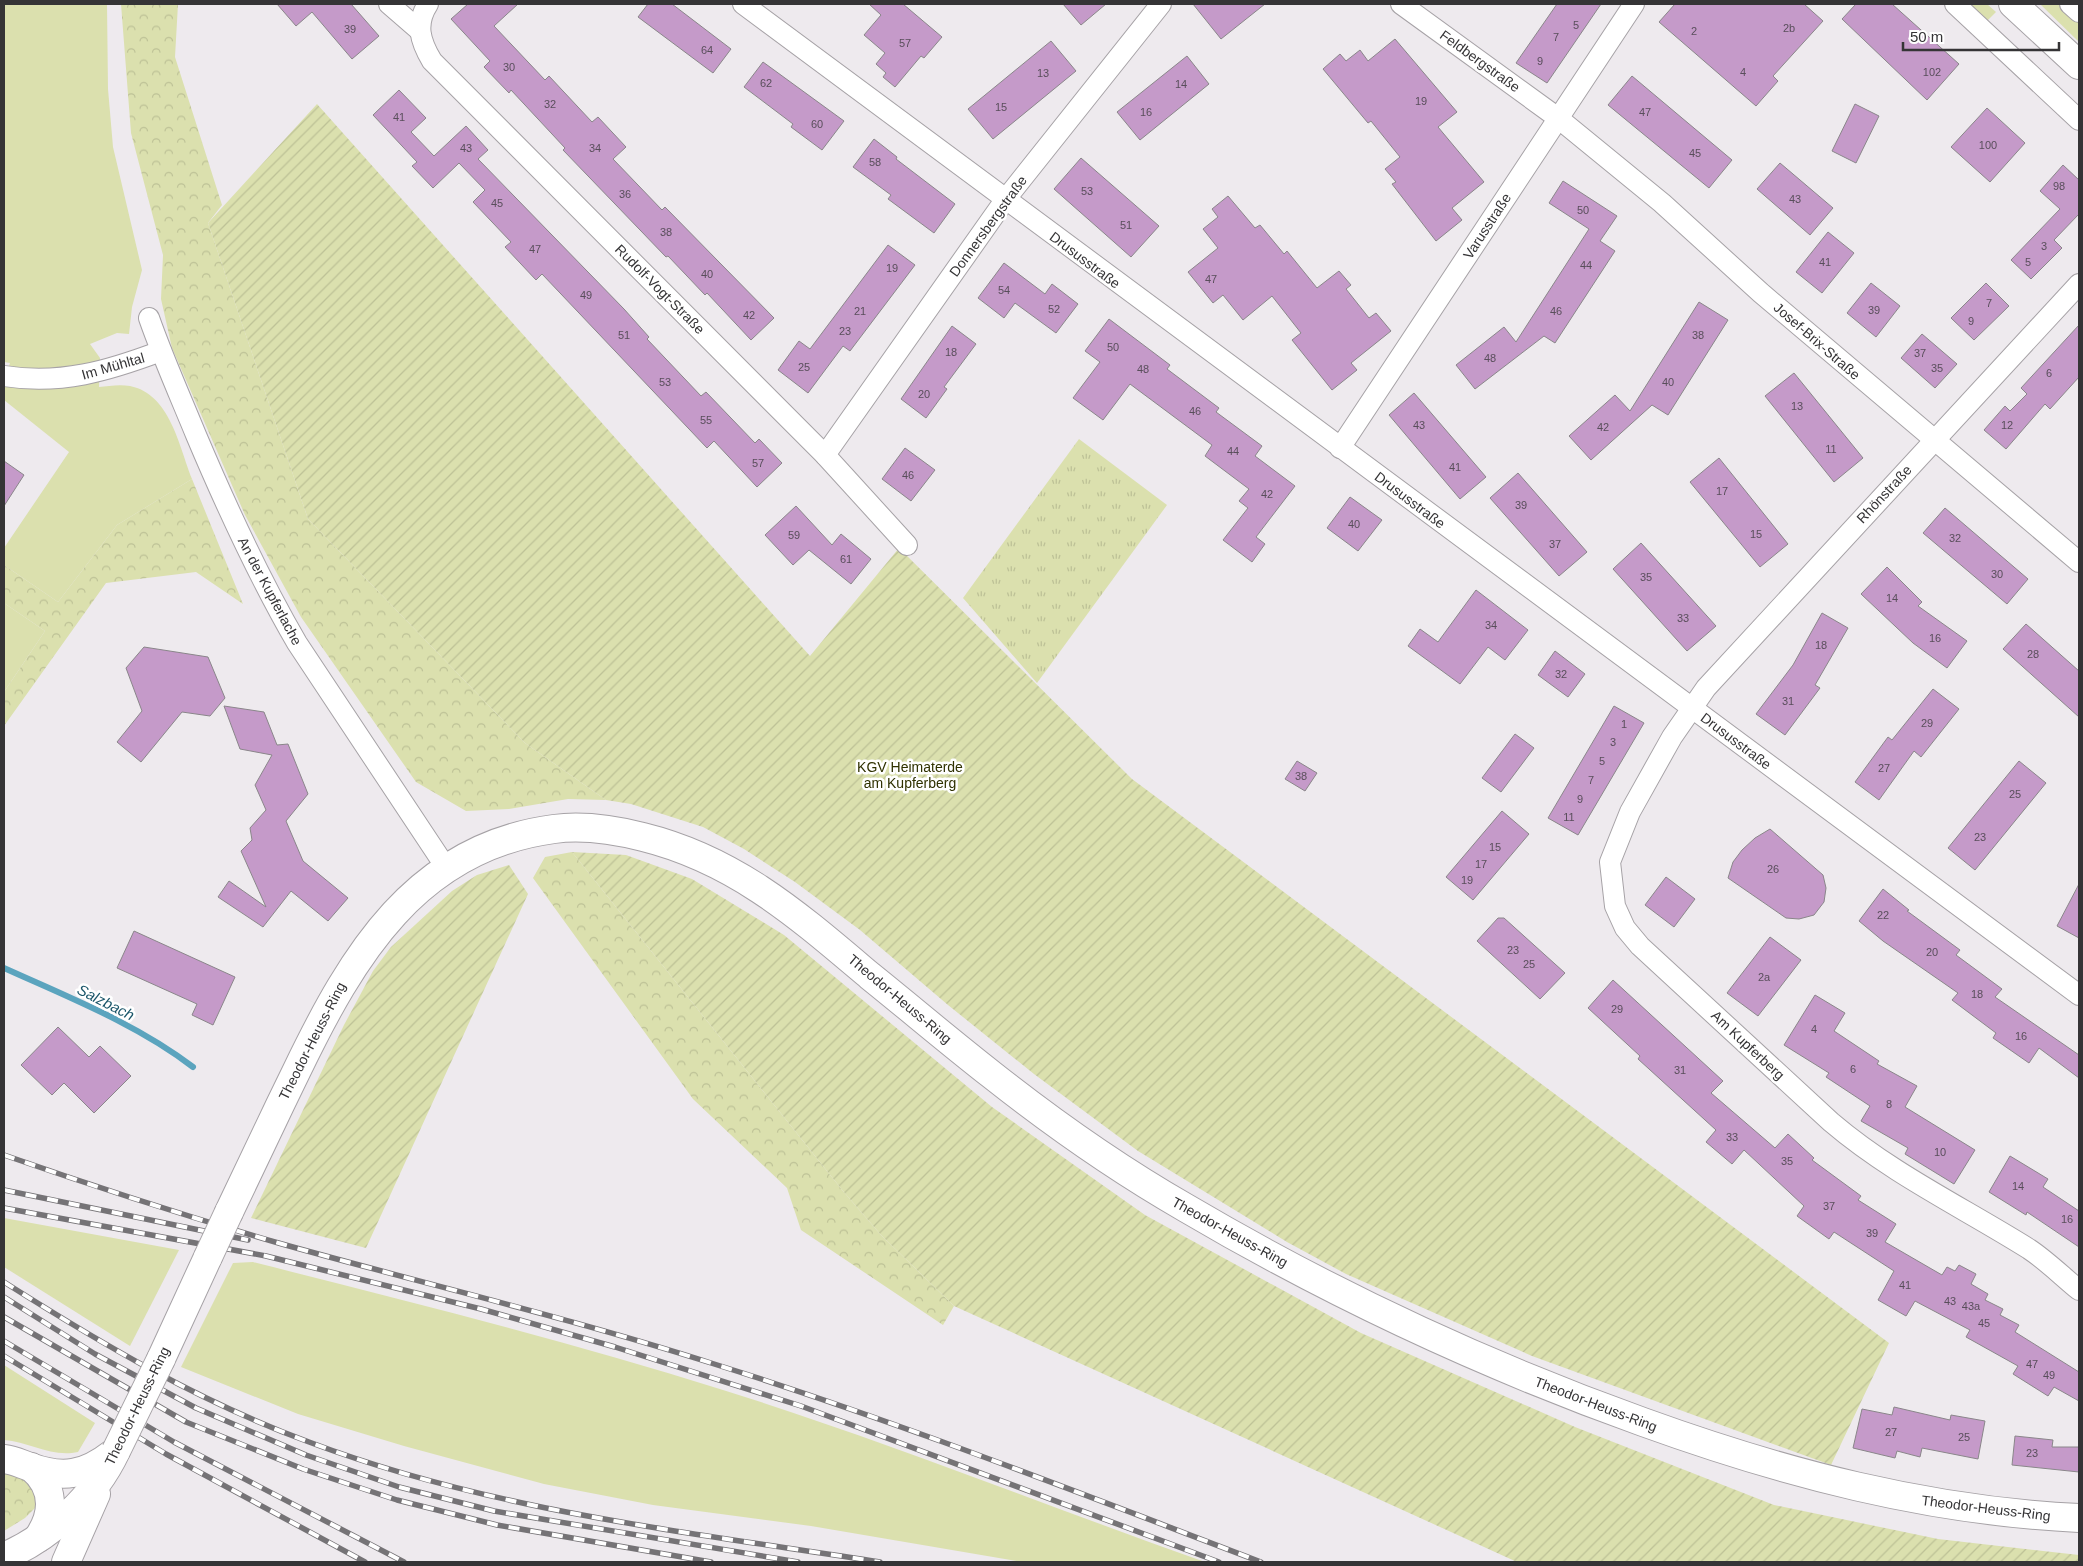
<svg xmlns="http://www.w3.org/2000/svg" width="2083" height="1566" viewBox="0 0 2083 1566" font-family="Helvetica,sans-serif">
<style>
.grass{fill:#dbe0ae}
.forest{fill:url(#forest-crowns)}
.park{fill:url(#park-tufts)}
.garden{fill:url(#garden-furrows)}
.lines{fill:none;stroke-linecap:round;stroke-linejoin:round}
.stream{stroke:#5ba4be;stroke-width:6}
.building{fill:#c59ac9;stroke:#8a868a}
.street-casing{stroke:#a6a2a6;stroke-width:22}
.secondary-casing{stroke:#a6a2a6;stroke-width:30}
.primary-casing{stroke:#a6a2a6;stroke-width:30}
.street{stroke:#fff;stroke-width:20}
.secondary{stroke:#fff;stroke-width:28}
.primary{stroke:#fff;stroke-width:28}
.rail-casing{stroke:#757376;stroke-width:5.5}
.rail{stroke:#fff;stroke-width:4;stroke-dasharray:11;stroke-linecap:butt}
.primary-bridge-casing{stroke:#a6a2a6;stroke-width:30;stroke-linecap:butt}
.primary-bridge{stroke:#fff;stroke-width:28}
.labels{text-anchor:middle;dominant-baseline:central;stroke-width:5;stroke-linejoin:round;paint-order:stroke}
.number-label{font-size:11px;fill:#594e5b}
.street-label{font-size:14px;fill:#353436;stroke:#fff}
.park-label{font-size:14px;fill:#2f3100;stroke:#fff}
.water-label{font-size:15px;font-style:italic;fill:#1b566a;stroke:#fff}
</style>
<defs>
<pattern id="forest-crowns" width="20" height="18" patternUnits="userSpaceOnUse" patternTransform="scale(1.25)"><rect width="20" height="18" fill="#dbe0ae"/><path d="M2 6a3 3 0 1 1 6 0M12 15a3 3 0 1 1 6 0" fill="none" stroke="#bdc196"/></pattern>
<pattern id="park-tufts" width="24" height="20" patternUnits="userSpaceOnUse" patternTransform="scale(1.25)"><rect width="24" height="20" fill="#dbe0ae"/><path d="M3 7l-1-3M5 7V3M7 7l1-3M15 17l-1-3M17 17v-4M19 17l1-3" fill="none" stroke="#bdc196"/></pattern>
<pattern id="garden-furrows" width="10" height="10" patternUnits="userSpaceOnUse" patternTransform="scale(1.25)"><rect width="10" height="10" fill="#dbe0ae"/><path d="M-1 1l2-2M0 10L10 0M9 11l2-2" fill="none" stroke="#bdc196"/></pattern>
</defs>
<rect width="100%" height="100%" fill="#eeeaee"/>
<g class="grass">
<path d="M4 4H107L108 89 113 147 142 270 132 307 129 334 117 333 90 344 100 358 99 387C108 386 120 384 130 386 170 394 179 446 192 479L117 525 58 602 4 565V548L69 452 4 400V382L10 363 4 362Z"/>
<polygon points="1965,4 1987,4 1996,12 1986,22"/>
<polygon points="2040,4 2059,4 2079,23 2079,42"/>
<polygon points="4,603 45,631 4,692"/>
<polygon points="4,1218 179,1250 130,1346 4,1267"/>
<path d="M253 1262C410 1302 568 1341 723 1390 886 1441 1044 1505 1205 1562H1023L811 1526 653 1505 544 1484 404 1446 298 1414 181 1367 233 1263Z"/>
<path d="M4 1365 95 1423 78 1452C52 1458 30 1442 4 1440Z"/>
</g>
<g class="forest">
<polygon points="121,4 178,4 175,57 222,205 208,223 308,519 525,743 606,800 568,799 509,809 466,811 416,782 301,617 245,515 172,348 161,299 163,255 131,133"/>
<polygon points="192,479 243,604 196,572 106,583 4,726 4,692 45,631 4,603 4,565 58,602 117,525"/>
<polygon points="572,852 843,1191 881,1235 954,1306 943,1325 801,1230 787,1188 693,1099 533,878 545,857"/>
<path d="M4 1468C24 1477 33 1480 41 1502L25 1518 4 1531Z"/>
</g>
<polygon class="park" points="1079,439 1167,505 1037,683 963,598"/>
<g class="garden">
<polygon points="317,104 810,656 899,548 1132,779 1889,1343 1831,1465 1532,1356 1346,1274 1287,1242 1138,1151 1034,1074 948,1005 860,930 795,882 744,849 703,827 631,804 606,800 525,743 308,519 208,223"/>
<polygon points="572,852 626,855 692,879 784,935 992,1107 1145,1215 1361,1333 1575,1427 1774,1505 1938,1539 2079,1555 2079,1562 1517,1562 954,1306 881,1235 843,1191"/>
<polygon points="509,865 528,894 366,1248 251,1218 344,1025 373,971 391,947 452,891 477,875"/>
</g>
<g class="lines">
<path class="stream" d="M4 968C68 997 137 1024 193 1067"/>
</g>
<g class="building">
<polygon points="277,4 351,4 379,36 352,59 312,12 296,26"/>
<polygon points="468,4 518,4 494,26 545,80 549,76 592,122 598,117 626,147 613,159 662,210 665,207 774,318 751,340 707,293 705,295 668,256 666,257 563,150 565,148 511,90 509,93 484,67 490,61 451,19"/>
<polygon points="648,4 672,4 731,49 713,73 638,17"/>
<polygon points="869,4 903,4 942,37 924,58 921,56 895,87 883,77 886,73 876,64 885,53 864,35 881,15"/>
<polygon points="1063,4 1106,4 1081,25"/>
<polygon points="1193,4 1265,4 1221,39"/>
<polygon points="1557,4 1601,4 1547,83 1516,63"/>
<polygon points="1675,4 1804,4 1823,21 1773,76 1778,81 1756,106 1659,22"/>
<polygon points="1856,4 1892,4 1959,64 1927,100 1842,19"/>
<polygon points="1395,39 1457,112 1438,127 1484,182 1452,208 1462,220 1436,241 1392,184 1396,182 1385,169 1400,157 1371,121 1368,123 1323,69 1340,54 1346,61 1360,50 1368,61"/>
<polygon points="1051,41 1076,71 993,139 968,109"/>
<polygon points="1187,56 1209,84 1140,140 1117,112"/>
<polygon points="763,62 844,121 822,150 791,127 793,124 744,87"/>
<polygon points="1632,76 1732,160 1709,188 1608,105"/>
<polygon points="399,90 426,118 411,132 434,156 466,126 488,150 478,159 624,309 649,337 647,339 701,396 706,392 755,443 759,439 782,463 757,487 714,441 707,448 542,274 536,280 505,247 511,242 473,202 485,190 459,163 433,188 412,166 417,162 373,115"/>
<polygon points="1855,104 1879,116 1856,163 1832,151"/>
<polygon points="1987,108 2025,143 1990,182 1951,147"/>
<polygon points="874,139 897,157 896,159 955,204 934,233 888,199 891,195 853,167"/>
<polygon points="1081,158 1159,226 1131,257 1054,189"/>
<polygon points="1780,163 1833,208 1810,235 1757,189"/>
<polygon points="2063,165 2079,180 2079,214 2054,240 2062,248 2031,279 2011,260 2060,209 2040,191"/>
<polygon points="1563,181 1617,216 1600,241 1615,251 1555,343 1544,336 1475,389 1456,365 1504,327 1516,342 1589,229 1549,203"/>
<polygon points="1228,196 1255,228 1260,225 1284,254 1287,251 1317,288 1339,271 1351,285 1346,289 1369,318 1376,313 1391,331 1351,363 1357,370 1332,390 1292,340 1301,333 1272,296 1243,320 1223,295 1213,303 1188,272 1218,248 1203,229 1218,217 1212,209"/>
<polygon points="1828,232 1854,253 1822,293 1796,272"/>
<polygon points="888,245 915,265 850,351 843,346 808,393 778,370 799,341 810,349"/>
<polygon points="1004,263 1045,294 1052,284 1078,304 1056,333 1015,303 1004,318 978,298"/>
<polygon points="1871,283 1900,306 1876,337 1847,313"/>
<polygon points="1986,283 2009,306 1974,340 1951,318"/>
<polygon points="1699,302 1728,320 1668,415 1652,405 1591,460 1569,436 1615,395 1630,411"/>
<polygon points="1109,319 1170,365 1167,369 1219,408 1216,412 1262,446 1255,456 1295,486 1256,537 1265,544 1252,562 1223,540 1248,508 1239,501 1249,489 1205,456 1212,445 1130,384 1103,420 1073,398 1100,362 1085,351"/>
<polygon points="2079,325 2079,377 2050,409 2045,404 2006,449 1984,430 2005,406 2010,411 2027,394 2021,388"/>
<polygon points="952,326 976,344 944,387 947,389 926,418 901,399"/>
<polygon points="1922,334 1957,364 1935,388 1901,358"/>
<polygon points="1794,373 1863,458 1834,482 1765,396"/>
<polygon points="1414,393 1486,477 1460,499 1389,415"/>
<polygon points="905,448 935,470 911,501 882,479"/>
<polygon points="1719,458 1788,544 1760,567 1690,482"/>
<polygon points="4,461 24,475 4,506"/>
<polygon points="1518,473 1587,552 1559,576 1490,498"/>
<polygon points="1350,497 1382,520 1358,551 1327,528"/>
<polygon points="796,506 832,545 841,534 871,559 851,584 809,550 793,565 765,535"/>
<polygon points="1945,508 2028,579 2007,604 1923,533"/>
<polygon points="1641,543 1716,626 1687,651 1613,569"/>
<polygon points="1887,567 1922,602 1918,606 1967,641 1947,668 1913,643 1861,594"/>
<polygon points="1476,590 1528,630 1505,660 1488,647 1460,684 1408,646 1420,629 1438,642"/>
<polygon points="1822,613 1848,628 1815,685 1820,688 1785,735 1756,714 1793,665"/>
<polygon points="2026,624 2079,671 2079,717 2003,649"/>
<polygon points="144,647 208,657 225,698 210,716 182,712 141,762 117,742 142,711 126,668"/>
<polygon points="1555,651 1585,674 1568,697 1538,675"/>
<polygon points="1933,689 1959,709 1921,757 1914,751 1879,800 1855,782 1888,737 1892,740"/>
<polygon points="224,706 264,712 277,745 288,744 308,794 286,821 303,861 348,898 328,921 291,891 263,927 218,897 229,881 266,907 241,851 252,840 250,828 266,810 255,785 272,755 240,749"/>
<polygon points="1614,706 1644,723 1578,835 1548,818"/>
<polygon points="1515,734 1534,748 1501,792 1482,778"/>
<polygon points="1297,761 1317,773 1305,791 1285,779"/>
<polygon points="2019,761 2046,783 1975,870 1948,848"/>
<polygon points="1502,811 1529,834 1473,900 1446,877"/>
<polygon points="1770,829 1823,875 1826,888 1824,902 1814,915 1799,919 1786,918 1728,878 1733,862 1742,850 1755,838"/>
<polygon points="1666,877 1695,899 1674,927 1645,905"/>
<polygon points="2079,884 2079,938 2057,926"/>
<polygon points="1883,889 1909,910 1907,911 1960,950 1956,955 2002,989 1995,997 2079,1055 2079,1078 2039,1048 2029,1063 1993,1038 1996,1033 1952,1000 1958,993 1883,941 1859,921"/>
<polygon points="1498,918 1504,918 1565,973 1540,999 1477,941"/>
<polygon points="134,931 235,977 213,1025 192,1015 197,1004 117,968"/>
<polygon points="1770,937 1801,960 1758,1016 1727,993"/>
<polygon points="1613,980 1723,1081 1711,1093 1775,1148 1788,1134 1814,1158 1812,1160 1861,1196 1858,1200 1896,1224 1885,1242 1942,1275 1947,1267 1955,1271 1959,1265 1976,1274 1971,1284 1988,1294 1985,1300 2003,1309 2000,1315 2019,1325 2015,1332 2079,1372 2079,1401 2054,1387 2048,1396 2013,1374 2018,1366 1966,1337 1970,1330 1915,1301 1906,1316 1878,1300 1894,1271 1834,1232 1829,1239 1797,1216 1804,1206 1744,1150 1732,1164 1706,1142 1716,1130 1638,1059 1640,1056 1588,1008"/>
<polygon points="1815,995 1845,1013 1834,1031 1879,1061 1877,1064 1917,1086 1905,1107 1975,1150 1954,1184 1905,1154 1908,1148 1861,1121 1870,1106 1826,1077 1829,1073 1784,1045"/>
<polygon points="58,1027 89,1057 100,1046 131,1076 94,1113 64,1083 52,1095 21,1065"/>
<polygon points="2010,1156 2048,1179 2043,1187 2079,1211 2079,1247 2027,1212 2026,1215 1989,1192"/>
<polygon points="1894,1407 1950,1420 1951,1415 1985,1421 1978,1459 1922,1448 1920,1457 1897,1451 1895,1458 1853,1448 1862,1409 1892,1415"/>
<polygon points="2015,1436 2053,1440 2052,1447 2079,1447 2079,1472 2012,1465"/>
</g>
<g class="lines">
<defs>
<g id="street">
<polyline points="389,4 419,30"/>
<path d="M428 4C415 24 420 41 432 61L825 455 907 545"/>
<polyline points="743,4 2079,995"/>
<polyline points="1401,4 1558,118 1662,203 1761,293 2079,562"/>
<polyline points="1955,4 2079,120"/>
<polyline points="2070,4 2079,12"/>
<path d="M2079 284 1706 688 1672 737 1630 812 1610 862 1615 906 1625 928 1640 946 1831 1122C1892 1174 1962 1207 2029 1249 2047 1261 2063 1277 2079 1290"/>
<path d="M149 318C163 358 180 396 196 435 226 506 258 576 297 643L447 869"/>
<path d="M4 376C61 385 108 371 161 351"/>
<polyline points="1340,448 1634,4"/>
<polyline points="825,455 1005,200 1161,4"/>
</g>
<polyline id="secondary" points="2013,4 2079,65"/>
<g id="primary">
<path d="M229 1212C252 1164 274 1117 297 1070 352 956 416 847 554 829 583 825 615 830 643 837 736 860 799 916 870 976 911 1009 951 1043 992 1075 1054 1124 1118 1169 1186 1208 1332 1294 1484 1365 1643 1422 1784 1473 1928 1511 2079 1518"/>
<polyline points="161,1359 208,1257"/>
<path d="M4 1459C14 1460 21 1464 30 1467 63 1479 85 1475 112 1454"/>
<path d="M31 1467C55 1487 55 1513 38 1538"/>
<path d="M4 1557C51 1536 94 1498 116 1451"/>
<polyline points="66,1562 96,1494"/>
</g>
</defs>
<use href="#street" class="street-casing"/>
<use href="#secondary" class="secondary-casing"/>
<use href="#primary" class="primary-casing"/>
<use href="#street" class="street"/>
<use href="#secondary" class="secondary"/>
<use href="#primary" class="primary"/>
<defs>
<g id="rail">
<path d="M4 1155C96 1187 189 1217 282 1244 425 1284 570 1318 711 1363 897 1421 1079 1493 1261 1562"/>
<polyline points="4,1190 248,1240"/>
<polyline points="4,1208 266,1256 481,1309 615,1347 801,1406 1219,1562"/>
<path d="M4 1282C102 1344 200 1402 309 1442 492 1511 688 1532 880 1562"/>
<polyline points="4,1297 95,1354 196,1408 306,1455 399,1487 494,1511 798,1562"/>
<polyline points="4,1317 186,1422 303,1469 397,1500 497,1525 711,1562"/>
<polyline points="4,1341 174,1442 404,1562"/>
<polyline points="4,1356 166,1454 365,1562"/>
</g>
</defs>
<use href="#rail" class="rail-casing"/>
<use href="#rail" class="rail"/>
<defs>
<g id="primary-bridge">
<polyline points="208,1257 229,1212"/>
<polyline points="116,1451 161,1359"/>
</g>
</defs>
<use href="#primary-bridge" class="primary-bridge-casing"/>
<use href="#primary-bridge" class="primary-bridge"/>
</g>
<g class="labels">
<g class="number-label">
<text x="1576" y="25">5</text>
<text x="1789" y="28">2b</text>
<text x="350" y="29">39</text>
<text x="1694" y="31">2</text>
<text x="1556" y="37">7</text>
<text x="905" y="43">57</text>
<text x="707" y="50">64</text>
<text x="1540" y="61">9</text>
<text x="509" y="67">30</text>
<text x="1743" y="72">4</text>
<text x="1932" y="72">102</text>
<text x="1043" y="73">13</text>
<text x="766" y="83">62</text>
<text x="1181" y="84">14</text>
<text x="1421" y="101">19</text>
<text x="550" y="104">32</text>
<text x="1001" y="107">15</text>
<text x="1146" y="112">16</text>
<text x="1645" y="112">47</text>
<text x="399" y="117">41</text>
<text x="817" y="124">60</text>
<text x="1988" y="145">100</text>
<text x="466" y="148">43</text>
<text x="595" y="148">34</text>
<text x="1695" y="153">45</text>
<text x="875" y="162">58</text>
<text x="2059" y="186">98</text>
<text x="1087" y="191">53</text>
<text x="625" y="194">36</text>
<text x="1795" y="199">43</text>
<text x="497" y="203">45</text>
<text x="1583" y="210">50</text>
<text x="1126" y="225">51</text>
<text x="666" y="232">38</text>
<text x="2044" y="246">3</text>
<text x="535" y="249">47</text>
<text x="1825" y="262">41</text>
<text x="2028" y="262">5</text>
<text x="1586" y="265">44</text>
<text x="892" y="268">19</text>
<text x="707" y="274">40</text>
<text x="1211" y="279">47</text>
<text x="1004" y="290">54</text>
<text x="586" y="295">49</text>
<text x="1989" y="303">7</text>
<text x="1054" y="309">52</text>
<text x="1874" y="310">39</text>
<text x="860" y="311">21</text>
<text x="1556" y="311">46</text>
<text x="749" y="315">42</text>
<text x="1971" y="321">9</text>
<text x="845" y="331">23</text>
<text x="624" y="335">51</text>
<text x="1698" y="335">38</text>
<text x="1113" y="347">50</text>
<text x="951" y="352">18</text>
<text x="1920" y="353">37</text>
<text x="1490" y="358">48</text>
<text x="804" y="367">25</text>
<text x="1937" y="368">35</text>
<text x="1143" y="369">48</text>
<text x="2049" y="373">6</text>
<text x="665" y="382">53</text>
<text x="1668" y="382">40</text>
<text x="924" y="394">20</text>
<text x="1797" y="406">13</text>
<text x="1195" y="411">46</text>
<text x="706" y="420">55</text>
<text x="1419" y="425">43</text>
<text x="2007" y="425">12</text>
<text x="1603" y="427">42</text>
<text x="1831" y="449">11</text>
<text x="1233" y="451">44</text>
<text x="758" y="463">57</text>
<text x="1455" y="467">41</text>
<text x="908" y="475">46</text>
<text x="1722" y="491">17</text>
<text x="1267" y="494">42</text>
<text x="1521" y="505">39</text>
<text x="1354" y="524">40</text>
<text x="1756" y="534">15</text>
<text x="794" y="535">59</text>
<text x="1955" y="538">32</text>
<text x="1555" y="544">37</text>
<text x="846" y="559">61</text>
<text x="1997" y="574">30</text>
<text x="1646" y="577">35</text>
<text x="1892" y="598">14</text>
<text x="1683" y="618">33</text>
<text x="1491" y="625">34</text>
<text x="1935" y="638">16</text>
<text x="1821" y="645">18</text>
<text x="2033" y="654">28</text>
<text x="1561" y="674">32</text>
<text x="1788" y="701">31</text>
<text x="1927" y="723">29</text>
<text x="1624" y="724">1</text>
<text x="1613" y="742">3</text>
<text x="1602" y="761">5</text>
<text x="1884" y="768">27</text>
<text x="1301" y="776">38</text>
<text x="1591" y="780">7</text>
<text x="2015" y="794">25</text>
<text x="1580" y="799">9</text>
<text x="1569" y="817">11</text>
<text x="1980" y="837">23</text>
<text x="1495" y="847">15</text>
<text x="1481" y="864">17</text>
<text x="1773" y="869">26</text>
<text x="1467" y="880">19</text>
<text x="1883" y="915">22</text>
<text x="1513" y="950">23</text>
<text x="1932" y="952">20</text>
<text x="1529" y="964">25</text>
<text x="1764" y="977">2a</text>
<text x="1977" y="994">18</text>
<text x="1617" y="1009">29</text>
<text x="1814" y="1029">4</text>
<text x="2021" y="1036">16</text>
<text x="1853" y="1069">6</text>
<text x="1680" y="1070">31</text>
<text x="1889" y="1104">8</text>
<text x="1732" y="1137">33</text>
<text x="1940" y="1152">10</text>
<text x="1787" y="1161">35</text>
<text x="2018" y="1186">14</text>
<text x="1829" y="1206">37</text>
<text x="2067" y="1219">16</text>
<text x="1872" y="1233">39</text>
<text x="1905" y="1285">41</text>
<text x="1950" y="1301">43</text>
<text x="1971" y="1306">43a</text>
<text x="1984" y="1323">45</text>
<text x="2032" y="1364">47</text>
<text x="2049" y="1375">49</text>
<text x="1891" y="1432">27</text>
<text x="1964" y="1437">25</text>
<text x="2032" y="1453">23</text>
</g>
<g class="street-label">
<text transform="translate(1480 61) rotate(36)">Feldbergstraße</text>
<text transform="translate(988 226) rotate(-54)">Donnersbergstraße</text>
<text transform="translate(1487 226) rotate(-57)">Varusstraße</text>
<text transform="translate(1085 260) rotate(37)">Drususstraße</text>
<text transform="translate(660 289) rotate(45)">Rudolf-Vogt-Straße</text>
<text transform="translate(1817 341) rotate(41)">Josef-Brix-Straße</text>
<text transform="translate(113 366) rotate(-16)">Im Mühltal</text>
<text transform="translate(1884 494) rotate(-47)">Rhönstraße</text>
<text transform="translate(1410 500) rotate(37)">Drususstraße</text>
<text transform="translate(270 591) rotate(62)">An der Kupferlache</text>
<text transform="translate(1736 741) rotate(37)">Drususstraße</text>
<text transform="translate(900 999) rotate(40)">Theodor-Heuss-Ring</text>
<text transform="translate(312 1041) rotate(-63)">Theodor-Heuss-Ring</text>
<text transform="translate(1748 1045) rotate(43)">Am Kupferberg</text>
<text transform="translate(1230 1232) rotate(29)">Theodor-Heuss-Ring</text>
<text transform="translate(1596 1404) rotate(21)">Theodor-Heuss-Ring</text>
<text transform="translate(137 1406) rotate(-64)">Theodor-Heuss-Ring</text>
<text transform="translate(1986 1508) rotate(7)">Theodor-Heuss-Ring</text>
</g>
<g class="park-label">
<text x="910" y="767">KGV Heimaterde<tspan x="910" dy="16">am Kupferberg</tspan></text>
</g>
<g class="water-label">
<text transform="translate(106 1002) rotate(27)">Salzbach</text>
</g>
</g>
<rect width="2083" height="1566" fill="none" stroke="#353436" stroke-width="10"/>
<path d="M1903 42v8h156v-8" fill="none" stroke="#353436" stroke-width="2.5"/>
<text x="1910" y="42" font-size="15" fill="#353436" stroke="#ffffff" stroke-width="4" paint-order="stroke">50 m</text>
</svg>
